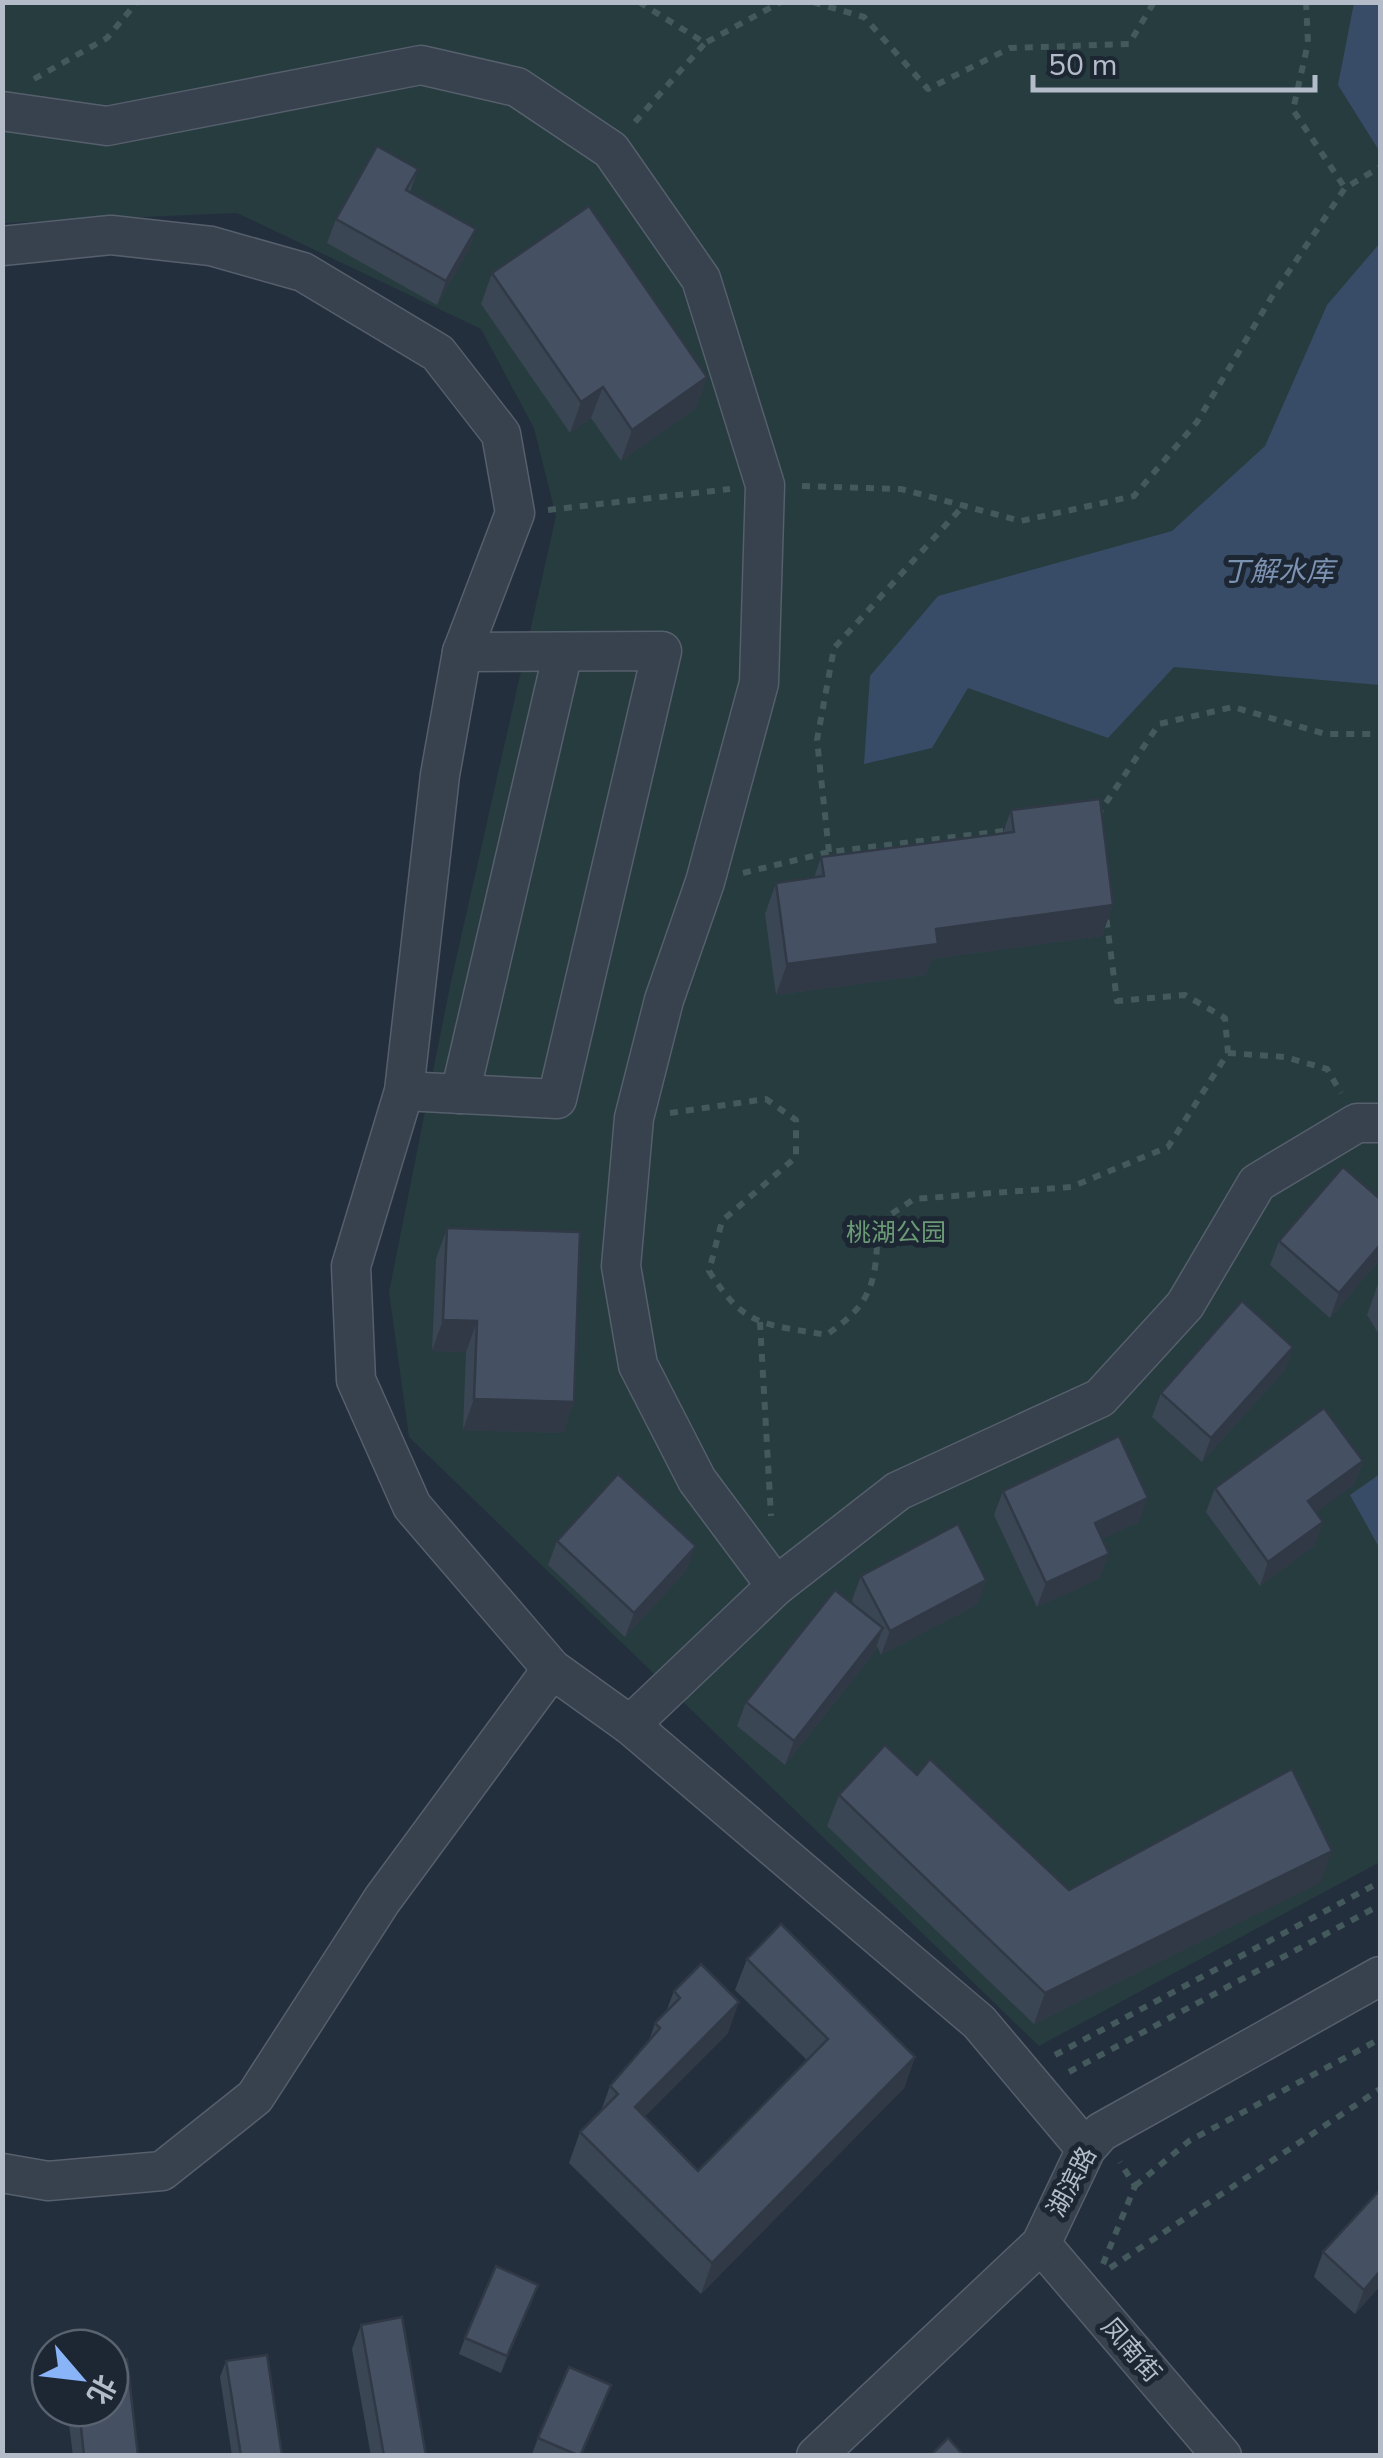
<svg xmlns="http://www.w3.org/2000/svg" width="1383" height="2458" viewBox="0 0 1383 2458" font-family="'Nunito Sans','Noto Sans SC',sans-serif">
<style>
.green{fill:#263c3f}
.water{fill:#394c67}
.lines{fill:none;stroke-linecap:round;stroke-linejoin:round}
.minor-casing{stroke:#565f6c;stroke-width:41}
.path{stroke:#44595c;stroke-width:6;stroke-dasharray:8 8;stroke-linecap:butt}
.minor{stroke:#38414e;stroke-width:38}
.wall{fill:#3b4654}
.shaded-wall{fill:#303945}
.building{fill:#455162;stroke:#303945;stroke-width:2.5}
.labels{text-anchor:middle;dominant-baseline:central;stroke-width:10;stroke-linejoin:round;paint-order:stroke}
.park-label{font-size:25px;fill:#6b9a76;stroke:#1d2633}
.street-label{font-size:25px;fill:#b4bcc9;stroke:#1d2633}
.water-label{font-size:28px;font-style:italic;fill:#7c92b1;stroke:#1d2633}
</style>
<rect width="100%" height="100%" fill="#242f3e"/>
<polygon class="green" points="2,3 1380,3 1380,1862 1039,2046 409,1437 389,1292 450,986 556,516 534,428 481,329 237,213 3,223"/>
<g class="water">
<polygon points="1354,3 1380,3 1380,193 1380,152 1338,85"/>
<polygon points="1380,243 1380,685 1174,667 1108,738 968,688 932,748 864,764 870,676 938,596 1172,531 1265,446 1327,305"/>
<polygon points="1380,1474 1380,1549 1350,1495"/>
</g>
<g class="lines">
<defs>
<g id="minor">
<polyline points="2,111 107,126 421,65 517,87 611,150 701,279 765,485 759,683 705,882 664,1000 634,1118 621,1266 638,1365 697,1480 776,1586"/>
<polyline points="2,246 111,235 211,246 303,272 438,353 501,434 515,513 462,652 440,775 404,1091 351,1266 356,1380 412,1506 552,1669 630,1725 979,2022 1086,2149"/>
<polyline points="404,1091 557,1099 662,651 462,652"/>
<polyline points="460,1094 563,652"/>
<polyline points="630,1725 776,1586 898,1491 1100,1398 1185,1305 1257,1183 1357,1123 1380,1123"/>
<polyline points="2,2173 48,2181 162,2171 255,2097 382,1900 552,1669"/>
<polyline points="1041,2244 1222,2456"/>
<polyline points="816,2456 1041,2244 1086,2149 1101,2132 1380,1976"/>
</g>
</defs>
<use href="#minor" class="minor-casing"/>
<g class="path">
<polyline points="639,2 705,43 781,2"/>
<polyline points="813,2 864,17 928,89 1010,48 1129,44 1154,2"/>
<polyline points="1306,2 1308,43 1293,110 1345,188"/>
<polyline points="34,79 107,38 137,2"/>
<polyline points="635,122 705,43"/>
<polyline points="802,486 901,489 1021,521 1134,496 1197,422 1271,298 1345,188 1380,167"/>
<polyline points="548,510 730,489"/>
<polyline points="1097,816 1159,724 1233,707 1325,734 1380,734"/>
<polyline points="829,852 817,740 834,648 963,506"/>
<polyline points="743,873 829,852 1012,830"/>
<polyline points="1228,1053 1285,1057 1327,1069 1341,1093"/>
<path d="M670 1113 766 1099 796 1120V1157L722 1221 709 1271C746 1329 763 1323 826 1335 875 1302 876 1280 878 1223L914 1199 1071 1187 1168 1147 1228 1053 1225 1018 1185 995 1117 1001 1106 916"/>
<polyline points="760,1322 771,1516"/>
<polyline points="1055,2055 1380,1882"/>
<polyline points="1069,2072 1380,1905"/>
<polyline points="1135,2186 1189,2141 1380,2039"/>
<polyline points="1103,2264 1135,2186 1120,2162"/>
<polyline points="1110,2268 1380,2089"/>
</g>
<use href="#minor" class="minor"/>
</g>
<g class="wall">
<polygon points="418,169 410,192 476,229 467,253 437,305 327,243 336,219"/>
<polygon points="492,273 707,377 696,408 621,461 591,418 570,433 481,304"/>
<polygon points="1011,810 1113,905 1102,936 932,959 926,975 776,995 765,914 776,883 814,878 821,857 1003,833"/>
<polygon points="1380,1199 1380,1259 1330,1318 1270,1265 1279,1241"/>
<polygon points="447,1228 574,1402 563,1433 463,1430 466,1352 432,1351 436,1259"/>
<polygon points="1380,1282 1380,1336 1367,1315 1378,1284"/>
<polygon points="1293,1347 1284,1371 1202,1462 1152,1417 1161,1393"/>
<polygon points="1363,1461 1354,1485 1316,1512 1323,1522 1314,1546 1260,1586 1206,1512 1215,1488"/>
<polygon points="1003,1491 1139,1522 1102,1539 1100,1578 1037,1607 994,1515"/>
<polygon points="557,1541 687,1570 625,1637 548,1565"/>
<polygon points="861,1576 978,1604 881,1655 877,1646 874,1653 785,1765 737,1726 746,1702 855,1606 852,1600"/>
<polygon points="917,1775 1069,1890 1321,1882 1034,2024 827,1826 839,1795"/>
<polygon points="747,1959 915,2057 904,2088 701,2294 569,2163 580,2132 601,2111 610,2086 649,2041 655,2023 666,2012 674,1991 728,2033 644,2117 698,2171 807,2060 735,1990"/>
<polygon points="1323,2252 1380,2286 1355,2314 1314,2277"/>
<polygon points="538,2285 501,2373 459,2354 465,2338"/>
<polygon points="361,2325 426,2456 371,2456 352,2349"/>
<polygon points="226,2361 282,2456 232,2456 220,2377"/>
<polygon points="605,2401 581,2456 532,2454 538,2438"/>
<polygon points="67,2408 110,2408 138,2456 73,2456"/>
</g>
<g class="shaded-wall">
<polygon points="476,229 467,253 437,305 446,281"/>
<polygon points="707,377 696,408 621,461 632,430"/>
<polygon points="603,387 591,418 570,433 581,402"/>
<polygon points="1113,905 1102,936 932,959 926,975 776,995 787,964 936,929"/>
<polygon points="1380,1245 1380,1259 1330,1318 1339,1293"/>
<polygon points="443,1320 477,1321 466,1352 432,1351"/>
<polygon points="1293,1347 1284,1371 1202,1462 1211,1438"/>
<polygon points="474,1399 574,1402 563,1433 463,1430"/>
<polygon points="1363,1461 1354,1485 1299,1525 1308,1501"/>
<polygon points="1148,1498 1139,1522 1086,1547 1095,1523"/>
<polygon points="1323,1522 1314,1546 1260,1586 1268,1562"/>
<polygon points="696,1546 687,1570 625,1637 634,1613"/>
<polygon points="1109,1554 1100,1578 1037,1607 1046,1583"/>
<polygon points="986,1580 978,1604 881,1655 890,1631"/>
<polygon points="883,1628 874,1653 785,1765 794,1741"/>
<polygon points="1332,1851 1321,1882 1034,2024 1045,1993"/>
<polygon points="739,2002 728,2033 623,2138 635,2107"/>
<polygon points="915,2057 904,2088 701,2294 712,2263"/>
<polygon points="1380,2271 1380,2286 1355,2314 1364,2290"/>
<polygon points="538,2285 532,2301 501,2373 507,2356"/>
</g>
<g class="building">
<polygon points="377,146 418,169 406,190 476,229 446,281 336,219"/>
<polygon points="589,206 707,377 632,430 603,387 581,402 492,273"/>
<polygon points="1100,799 1113,905 936,929 938,944 787,964 776,883 824,876 821,857 1014,832 1011,810"/>
<polygon points="1343,1167 1380,1199 1380,1245 1339,1293 1279,1241"/>
<polygon points="447,1228 580,1232 574,1402 474,1399 477,1321 443,1320"/>
<polygon points="1242,1301 1293,1347 1211,1438 1161,1393"/>
<polygon points="1324,1408 1363,1461 1308,1501 1323,1522 1268,1562 1215,1488"/>
<polygon points="1119,1436 1148,1498 1095,1523 1109,1554 1046,1583 1003,1491"/>
<polygon points="618,1474 696,1546 634,1613 557,1541"/>
<polygon points="958,1524 986,1580 890,1631 861,1576"/>
<polygon points="835,1590 883,1628 794,1741 746,1702"/>
<polygon points="885,1745 917,1775 930,1759 1069,1890 1292,1769 1332,1851 1045,1993 839,1795"/>
<polygon points="781,1924 915,2057 712,2263 580,2132 618,2094 610,2086 660,2028 655,2023 680,1998 674,1991 701,1964 739,2002 635,2107 698,2171 828,2039 747,1959"/>
<polygon points="1380,2190 1380,2271 1364,2290 1323,2252"/>
<polygon points="496,2266 538,2285 507,2356 465,2338"/>
<polygon points="402,2317 426,2456 384,2456 361,2325"/>
<polygon points="267,2355 282,2456 241,2456 226,2361"/>
<polygon points="127,2359 138,2456 84,2456 79,2408 110,2408 110,2361"/>
<polygon points="569,2367 611,2385 580,2456 538,2438"/>
<polygon points="948,2438 964,2456 930,2456"/>
</g>
<g class="labels">
<g class="park-label">
<text x="896" y="1233">桃湖公园</text>
</g>
<g class="street-label">
<text transform="translate(1072 2182) rotate(-62)">湖滨路</text>
<text transform="translate(1131 2350) rotate(49)">凤南街</text>
</g>
<g class="water-label">
<text x="1278" y="572">丁解水库</text>
</g>
</g>
<rect width="1383" height="2458" fill="none" stroke="#b4bcc9" stroke-width="10"/>
<g transform="translate(80 2378) rotate(118)"><circle r="48" fill="#1d2633" stroke="#59626f" stroke-width="2.5"/>
<path d="M0-8L18 38L0 25L-18 38Z" fill="#8ab4f8"/>
<text y="-15" font-size="28" font-weight="bold" text-anchor="middle" fill="#b4bcc9">北</text>
</g>
<path d="M1033 75v15h282v-15" fill="none" stroke="#b4bcc9" stroke-width="5"/>
<text x="1048" y="75" font-size="30" fill="#b4bcc9" stroke="#1d2633" stroke-width="8" paint-order="stroke">50 m</text>
</svg>
